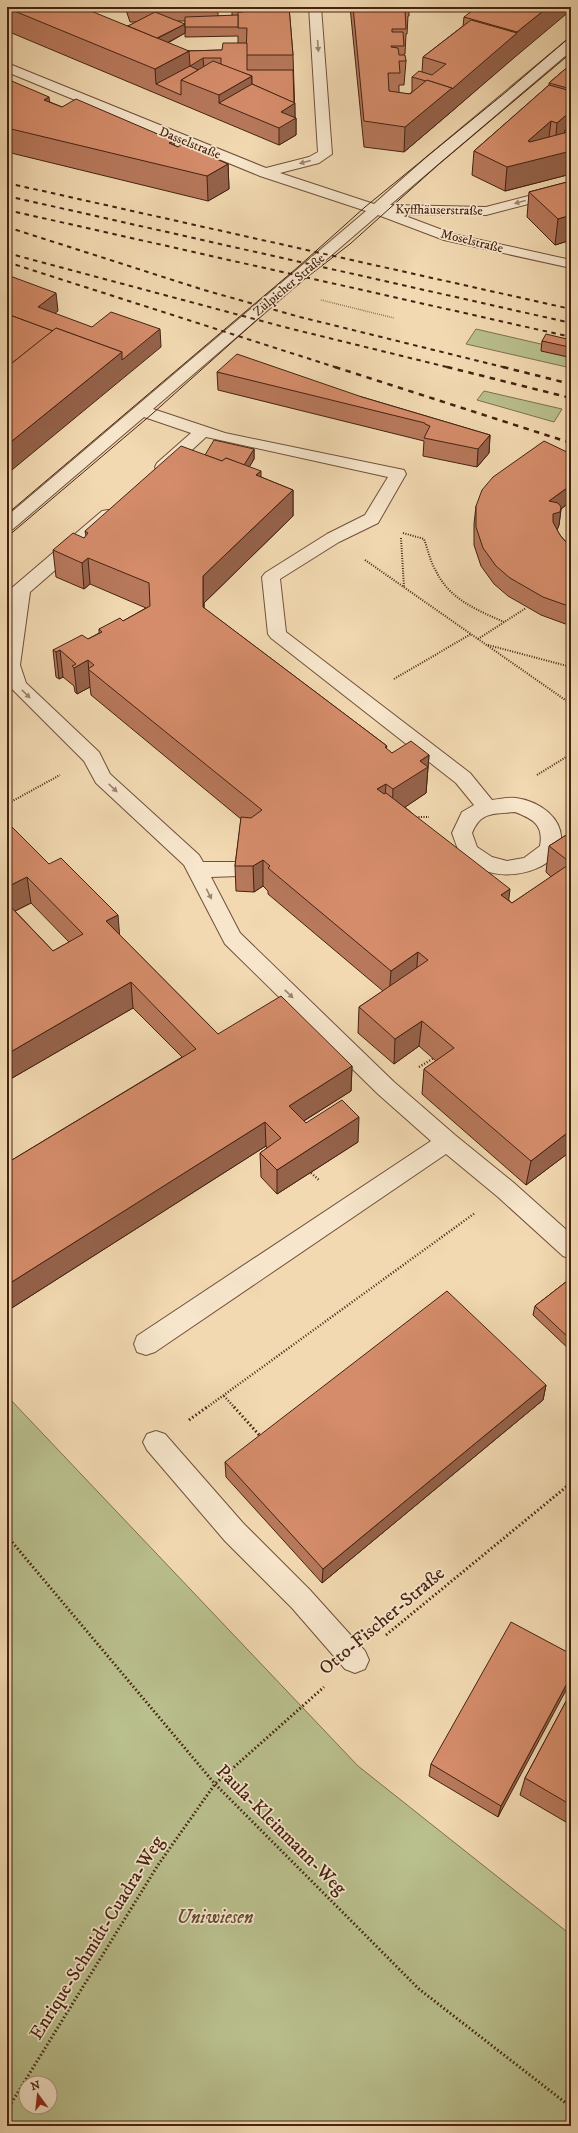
<svg xmlns="http://www.w3.org/2000/svg" width="578" height="2133" viewBox="0 0 578 2133" font-family="'IM FELL DW Pica',serif">
<style>
.green{fill:#b9bf8d;stroke:#7e7050;fill-rule:evenodd}
.lines{fill:none;stroke-linecap:round;stroke-linejoin:round}
.minor-casing{stroke:#70503a;stroke-width:2}
.path-far3{stroke:#442212;stroke-width:1.5;stroke-dasharray:0.5 1.5;stroke-linecap:butt}
.path-far2{stroke:#442212;stroke-width:2;stroke-dasharray:1 1.5;stroke-linecap:butt}
.path-far1{stroke:#442212;stroke-width:2.5;stroke-dasharray:1 2;stroke-linecap:butt}
.path{stroke:#442212;stroke-width:3;stroke-dasharray:1.5 2.5;stroke-linecap:butt}
.minor{fill:#f7e6cc;fill-rule:evenodd}
.tram{stroke:#442212;stroke-width:1}
.rail-far1{stroke:#442212;stroke-width:2;stroke-dasharray:4.5 4.5;stroke-linecap:butt}
.rail{stroke:#442212;stroke-width:2.5;stroke-dasharray:5.5 5.5;stroke-linecap:butt}
.wall{fill:#b7785b;stroke:#442212;fill-rule:evenodd}
.shaded-wall{fill:#95624a;stroke:#442212}
.building{fill:#d58c6a;stroke:#442212}
.oneway{fill:#9e846f}
.labels{text-anchor:middle;dominant-baseline:central;stroke-width:3.5;stroke-linejoin:round;paint-order:stroke}
.far-street-label{font-size:13px;fill:#442212;stroke:#f7e6cc}
.near-street-label{font-size:19px;fill:#442212;stroke:#f7e6cc}
.near-park-label{font-size:19px;font-style:italic;fill:#614931;stroke:#f7e6cc}
</style>
<rect width="100%" height="100%" fill="#f2d9b1"/>
<filter id="stains"><feTurbulence type="fractalNoise" baseFrequency=".005" numOctaves="4"/><feColorMatrix values="0 0 0 0 .2 0 0 0 0 .09 0 0 0 0 .02 0 0 0 .5 -.17"/></filter>
<radialGradient id="worn" r=".72"><stop offset=".6" stop-color="#630" stop-opacity="0"/><stop offset="1" stop-color="#630" stop-opacity=".3"/></radialGradient>
<g class="green">
<polygon points="476,329 571,351 571,368 466,344"/>
<polygon points="484,391 562,409 554,422 477,400"/>
<path d="M7 1396 358 1766 571 1935V2126H7ZM26 2083H50V2107H26Z"/>
</g>
<g class="lines">
<defs>
<g id="minor">
<path d="M309 7H321L332 154 319 163 280 173 374 204 427 157 566 41 571 40V51L390 205 486 207 571 185V193L486 215 400 214 453 234 571 260V268L444 240 378 215 153 409 225 433 404 470 406 474 378 523 339 542 280 579 286 632 470 773 492 800C500 799 509 797 516 798 539 801 564 818 561 843 560 847 560 851 557 854 535 879 484 883 462 855 457 850 455 840 452 833L462 812 474 805 456 783 271 638 268 634 262 577 265 573 327 534 365 515 388 477 206 437 169 471H157L155 467 157 463 191 433 144 417 13 529 7 530V516L366 211 260 176 7 72V63L266 168 309 157 318 152ZM515 812C533 819 544 825 540 846L524 858 507 861 492 857 477 847 472 833C481 811 494 814 515 812Z"/>
<polygon points="108,510 114,511 117,515 114,519 30,592 20,665 26,683 99,752 110,774 199,855 203,862 239,862 246,864 249,869 246,874 239,876 211,877 240,933 394,1082 455,1135 514,1183 571,1234 571,1259 563,1256 498,1197 446,1154 155,1352 146,1355 137,1352 134,1344 137,1336 431,1141 378,1094 225,944 184,865 96,783 84,761 9,686 7,681 7,626 10,606 7,607 7,592 102,511"/>
<polygon points="156,1431 165,1434 243,1523 310,1590 365,1651 369,1660 365,1669 355,1673 345,1669 292,1608 225,1541 147,1450 143,1442 147,1434"/>
</g>
</defs>
<use href="#minor" class="minor-casing"/>
<polyline class="path-far3" points="321,300 394,318"/>
<g class="path-far2">
<path d="M403 533 424 539C428 550 430 561 436 571 449 599 477 610 504 622"/>
<polyline points="401,538 404,587"/>
<polyline points="365,560 571,704"/>
<polyline points="478,639 526,608"/>
<polyline points="488,645 571,667"/>
<polyline points="394,679 471,634"/>
<polyline points="537,775 571,754"/>
<polyline points="7,804 60,775"/>
<polyline points="416,817 429,817"/>
</g>
<g class="path-far1">
<polyline points="419,1067 434,1058"/>
<polyline points="311,1173 320,1181"/>
<polyline points="224,1396 235,1408"/>
<polyline points="206,1408 475,1213"/>
</g>
<g class="path">
<polyline points="234,1407 261,1437"/>
<polyline points="189,1420 207,1407"/>
<polyline points="7,1536 215,1784 419,1989 571,2107"/>
<polyline points="386,1635 571,1483"/>
<polyline points="7,2110 158,1865 215,1784 324,1687"/>
</g>
<use href="#minor" class="minor"/>
<g class="tram">
<polyline points="7,514 298,267 365,207 506,92 571,36"/>
<polyline points="7,537 152,414 288,292 350,244 439,164 571,53"/>
</g>
<g class="rail-far1">
<polyline points="7,183 571,309"/>
<polyline points="7,196 571,323"/>
<polyline points="7,210 571,337"/>
<polyline points="7,227 204,290 300,317 507,368"/>
<polyline points="7,253 288,328 451,368"/>
<polyline points="7,262 338,368"/>
</g>
<g class="rail">
<polyline points="335,367 571,443"/>
<polyline points="447,367 571,398"/>
<polyline points="503,367 571,384"/>
</g>
</g>
<g class="wall">
<path d="M7 7 128 26 137 22H130L125 7H218V16H232V7H289L293 55 295 117 296 118V135L279 145 7 31ZM178 21H185V37L238 36V43L222 50 187 51 168 43 185 33Z"/>
<polygon points="350,7 409,7 409,16 408,16 407,34 406,34 405,54 404,54 406,61 404,85 399,85 399,93 410,94 412,91 412,77 422,72 423,57 463,26 464,17 571,7 451,112 404,152 364,147"/>
<polygon points="571,64 571,174 505,191 472,175 474,151 549,85 549,83"/>
<polygon points="7,79 50,102 62,107 228,164 229,189 208,201 7,152"/>
<polygon points="571,181 571,240 555,245 527,217 529,192"/>
<polygon points="571,340 568,357 541,351 542,341"/>
<polygon points="217,372 362,397 490,435 489,453 477,467 423,456 424,441 218,390"/>
<polygon points="254,449 254,459 249,467 261,477 293,490 293,516 204,603 204,608 387,746 386,749 392,753 429,755 426,793 405,807 512,903 551,877 546,872 549,846 571,832 571,1151 526,1185 422,1094 424,1069 436,1061 419,1046 394,1064 358,1033 359,1007 383,991 268,894 268,891 263,886 254,892 236,891 235,866 241,819 91,695 90,687 77,694 75,692 74,686 63,677 59,679 56,677 53,650 88,639 99,633 99,629 123,621 146,608 90,584 84,589 56,577 53,550 84,538 86,536 85,531 205,455"/>
<polygon points="571,454 571,501 561,509 559,525 557,530 560,535 565,541 571,545 571,626 541,615 508,596 494,584 481,566 474,545 474,524 476,506"/>
<path d="M7 822 218 1034 352 1066 351 1091 304 1121 306 1123 358 1142 277 1194 261 1177 260 1153 267 1148 266 1146 7 1311V1163L182 1057 133 1008 7 1081ZM31 903 69 942 53 951 15 911Z"/>
<polygon points="571,1278 571,1351 533,1315 535,1306"/>
<polygon points="546,1385 543,1400 322,1583 226,1477 225,1462"/>
<polygon points="571,1654 498,1817 429,1776 431,1764"/>
<polygon points="571,1692 571,1825 520,1795 525,1778"/>
</g>
<g class="shaded-wall">
<polygon points="548,7 571,7 571,10 515,57 451,112 404,152 405,127 517,33 517,32"/>
<polygon points="185,24 185,33 143,56 143,46"/>
<polygon points="189,51 203,58 204,68 156,84 155,69"/>
<polygon points="252,76 252,101 219,103 219,95"/>
<polygon points="49,97 52,122 44,100"/>
<polygon points="295,103 295,119 296,118 296,135 279,145 279,128 281,112"/>
<polygon points="571,111 571,132 568,132 565,130 564,138 555,147 557,123"/>
<polygon points="551,121 548,145 571,151 571,174 505,191 507,167 528,141"/>
<polygon points="174,141 176,166 169,143"/>
<polygon points="228,164 229,189 208,201 207,176"/>
<polygon points="571,215 571,240 555,245 558,219"/>
<polygon points="56,293 58,311 40,325 38,307"/>
<polygon points="11,301 13,321 7,318 7,304"/>
<polygon points="160,329 161,347 7,474 7,445 122,352"/>
<polygon points="571,343 571,351 568,357 569,347"/>
<polygon points="490,435 489,453 477,467 478,449"/>
<polygon points="254,449 254,459 244,476 243,466"/>
<polygon points="261,471 261,498 256,475"/>
<polygon points="571,485 571,501 561,509 559,525 557,530 550,532 549,501"/>
<polygon points="293,490 293,516 204,603 204,633 203,607 203,576"/>
<polygon points="88,558 90,584 84,589 82,563"/>
<polygon points="60,650 63,677 59,679 56,652"/>
<polygon points="88,660 90,687 77,694 74,668"/>
<polygon points="429,755 426,793 392,816 393,789 420,761"/>
<polygon points="386,784 384,810 377,789"/>
<polygon points="263,860 263,886 254,892 253,866"/>
<polygon points="27,877 31,903 7,915 7,887"/>
<polygon points="510,889 507,915 501,895"/>
<polygon points="118,915 120,940 106,921"/>
<polygon points="418,952 416,977 389,996 391,971"/>
<polygon points="131,982 133,1008 7,1081 7,1054"/>
<polygon points="422,1021 419,1046 394,1064 395,1039"/>
<polygon points="352,1066 351,1091 289,1130 289,1106"/>
<polygon points="359,1117 358,1142 277,1194 277,1170"/>
<polygon points="265,1122 266,1146 7,1311 7,1285"/>
<polygon points="571,1130 571,1151 526,1185 531,1161"/>
<polygon points="546,1385 543,1400 322,1583 323,1569"/>
<polygon points="571,1676 571,1681 498,1817 501,1806"/>
</g>
<g class="building">
<polygon points="7,7 81,7 189,51 155,69 7,8"/>
<polygon points="243,7 289,7 293,55 246,55 247,28 238,28 238,12 243,12"/>
<polygon points="353,7 408,7 408,10 405,10 406,29 392,29 392,32 403,32 404,46 391,46 391,47 398,48 399,55 405,55 406,61 399,61 400,73 388,73 389,91 410,94 427,80 452,88 405,127 364,121"/>
<polygon points="477,7 548,7 517,32 464,17"/>
<polygon points="155,12 185,24 157,38 128,26"/>
<polygon points="238,15 238,27 185,27 185,17"/>
<polygon points="471,20 517,33 452,89 452,88 427,80 426,81 412,77 419,71 432,75 446,64 423,57"/>
<polygon points="223,43 247,43 247,70 293,70 294,103 252,84 252,76 221,65 221,58 203,58 190,66 189,51 187,51 222,50"/>
<polygon points="213,61 252,76 219,95 181,80"/>
<polygon points="571,64 571,89 549,83"/>
<polygon points="190,66 198,70 181,80 181,95 156,84"/>
<polygon points="7,79 49,97 44,100 62,107 76,99 174,141 169,143 178,147 182,144 228,164 207,176 7,128"/>
<polygon points="252,84 295,103 281,112 296,118 279,128 219,103"/>
<polygon points="549,85 571,91 571,111 557,123 551,121 528,141 530,142 568,132 565,130 571,129 571,151 507,167 474,151"/>
<polygon points="571,181 571,215 558,219 529,192"/>
<polygon points="10,276 56,293 38,307 92,327 111,312 160,329 122,360 122,352 56,328 53,331 7,314 7,309 11,305 11,301 7,300 7,279"/>
<polygon points="7,300 11,301 7,304"/>
<polygon points="7,314 53,331 7,367"/>
<polygon points="56,328 122,352 7,445 7,367"/>
<polygon points="546,334 571,340 571,343 569,347 542,341"/>
<polygon points="237,354 362,397 490,435 478,449 424,438 430,426 425,424 425,423 217,372"/>
<polygon points="214,440 254,449 244,465 226,458 222,461 219,460 205,455"/>
<polygon points="544,441 571,454 571,485 549,501 558,503 561,507 560,512 553,514 553,522 560,535 565,541 571,545 571,607 543,597 510,578 496,566 483,548 476,527 476,506 482,490 493,477"/>
<polygon points="181,446 222,461 226,458 261,471 256,475 293,490 203,576 203,607 387,746 385,747 392,753 411,741 429,755 420,761 428,767 393,789 386,784 377,789 384,794 386,793 510,889 501,895 512,903 571,863 571,1130 531,1161 424,1069 454,1048 422,1021 395,1039 359,1007 428,960 418,952 391,971 268,868 270,866 263,860 253,866 235,866 241,817 251,818 262,810 88,669 94,665 88,660 74,668 72,666 76,664 60,650 56,652 53,650 82,635 88,639 102,632 99,629 120,618 123,621 150,606 149,583 88,558 82,563 53,550 73,533 84,538 88,533 85,531"/>
<polygon points="7,822 49,864 61,858 118,915 106,921 218,1034 281,996 352,1066 289,1106 306,1123 342,1100 359,1117 277,1170 260,1153 281,1138 265,1122 7,1285 7,1163 196,1049 131,982 7,1054 7,903 53,951 83,934 27,877 7,887"/>
<polygon points="571,832 571,863 549,846"/>
<polygon points="571,1278 571,1340 535,1306"/>
<polygon points="447,1291 546,1385 323,1569 225,1462"/>
<polygon points="511,1622 571,1654 571,1676 501,1806 431,1764"/>
<polygon points="571,1692 571,1805 525,1778"/>
</g>
<defs><path id="oneway-solid" d="M-6-.8H1V-3.2L6.5 0L1 3.2V.8H-6Z"/></defs>
<g class="oneway">
<use href="#oneway-solid" transform="translate(318 46) rotate(86)"/>
<use href="#oneway-solid" transform="translate(305 162) rotate(165)"/>
<use href="#oneway-solid" transform="translate(520 202) rotate(165)"/>
<use href="#oneway-solid" transform="translate(26 694) rotate(44)"/>
<use href="#oneway-solid" transform="translate(113 788) rotate(43)"/>
<use href="#oneway-solid" transform="translate(209 894) rotate(63)"/>
<use href="#oneway-solid" transform="translate(289 994) rotate(44)"/>
</g>
<g class="labels">
<g class="far-street-label">
<text transform="translate(190 143) rotate(22)">Dasselstraße</text>
<text transform="translate(439 210) rotate(1)">Kyffhäuserstraße</text>
<text transform="translate(472 241) rotate(14)">Moselstraße</text>
<text transform="translate(289 285) rotate(-40)">Zülpicher Straße</text>
</g>
<g class="near-street-label">
<text transform="translate(382 1621) rotate(-40)">Otto-Fischer-Straße</text>
<text transform="translate(281 1830) rotate(45)">Paula-Kleinmann-Weg</text>
<text transform="translate(97 1938) rotate(-58)">Enrique-Schmidt-Cuadra-Weg</text>
</g>
<g class="near-park-label">
<text x="215" y="1917">Uniwiesen</text>
</g>
</g>
<rect width="578" height="2133" fill="none" stroke="#f2d9b1" stroke-width="24"/>
<rect x="8" y="8" width="562" height="2117" fill="none" stroke="#442212" stroke-width="2"/>
<rect x="12" y="12" width="554" height="2109" fill="none" stroke="#442212"/>
<g transform="translate(38 2095) rotate(345)"><circle r="19" fill="#f7e6cc" stroke="#af9882"/>
<path d="M0-3L7 15L0 10L-7 15Z" fill="#8f2418"/>
<text y="-6" font-size="11" font-weight="bold" text-anchor="middle" fill="#442212">N</text>
</g>
<rect width="100%" height="100%" filter="url(#stains)"/>
<rect width="100%" height="100%" fill="url(#worn)"/>
</svg>
